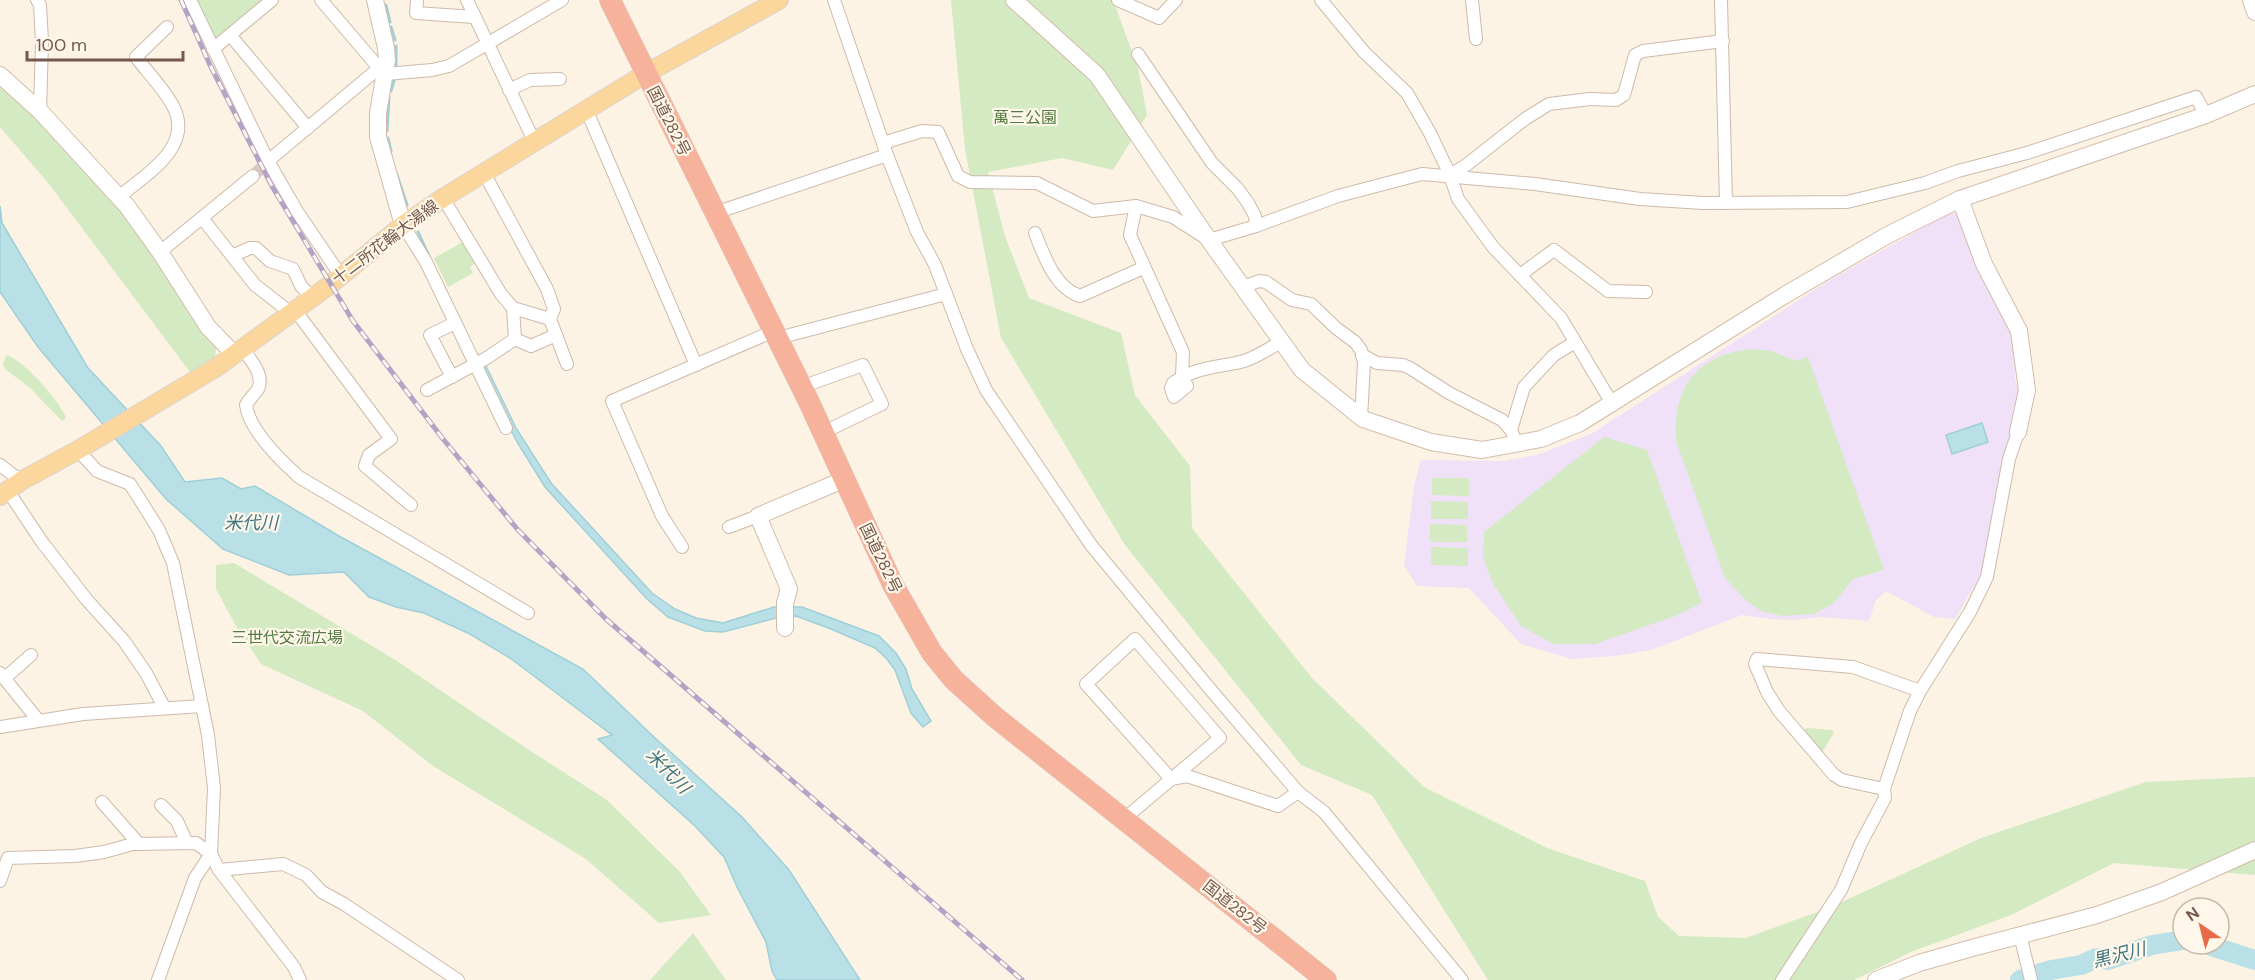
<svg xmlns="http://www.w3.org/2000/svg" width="2255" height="980" viewBox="0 0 2255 980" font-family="'DM Sans','Noto Sans JP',sans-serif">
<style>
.education{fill:#f0e1f9}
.green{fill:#d3eac3}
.water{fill:#b9e0e6;stroke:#9fcfd8;stroke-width:1.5}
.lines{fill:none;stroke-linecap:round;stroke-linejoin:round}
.stream{stroke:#9fcfd8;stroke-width:3}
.river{stroke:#b9e0e6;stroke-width:20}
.street-tunnel{stroke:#daccbe;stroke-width:12;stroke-dasharray:12 6;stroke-linecap:butt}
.street-casing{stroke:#cebaab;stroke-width:14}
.secondary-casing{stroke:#d3bcab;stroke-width:18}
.primary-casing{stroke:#dbd4d0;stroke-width:20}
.highway-casing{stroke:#dbd4d0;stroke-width:22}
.street{stroke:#fff;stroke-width:12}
.secondary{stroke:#fff;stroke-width:16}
.primary{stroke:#fbd79d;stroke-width:18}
.highway{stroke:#f7b29b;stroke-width:21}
.rail-casing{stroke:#b5a3c6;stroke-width:5}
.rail{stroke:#fff7ea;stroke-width:3;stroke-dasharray:9;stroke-linecap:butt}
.labels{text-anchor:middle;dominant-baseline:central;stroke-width:4.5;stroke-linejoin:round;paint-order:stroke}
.park-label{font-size:16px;fill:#537b42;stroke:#fff7ea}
.street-label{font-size:16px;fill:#75594a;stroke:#fff7ea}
.water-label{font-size:18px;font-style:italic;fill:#407782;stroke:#fff7ea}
</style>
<rect width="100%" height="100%" fill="#fcf3e4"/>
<polygon class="education" points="1951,212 1956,214 1964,226 2009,328 2014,349 2015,380 2021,396 1984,569 1955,619 1934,617 1886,591 1876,600 1869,621 1821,617 1796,620 1770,619 1742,615 1651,650 1615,656 1572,659 1521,644 1469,588 1417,586 1404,565 1414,486 1421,460 1504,461 1537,455 1591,434 1833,278"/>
<g class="green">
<polygon points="196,0 265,0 215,44"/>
<polygon points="951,0 1113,0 1138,68 1147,115 1113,170 1062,158 988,172 1005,236 1029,298 1121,333 1135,395 1190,466 1192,528 1312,678 1424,787 1547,848 1645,881 1658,917 1679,936 1746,938 1831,907 1981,838 2146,782 2255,777 2255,875 2114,863 2011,915 1911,952 1854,980 1488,980 1372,795 1301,765 1125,545 1001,338 965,149"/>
<polygon points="0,81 39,120 134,226 200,327 216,348 215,357 190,372 49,184 0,127"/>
<polygon points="465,241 477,262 470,267 473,273 448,287 434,258"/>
<path d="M1752 349 1771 351 1796 361 1808 357 1884 570 1853 579 1834 603 1814 614 1782 616 1761 611 1747 601 1725 578 1676 441C1672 388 1697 354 1752 349Z"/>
<path d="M7 355C24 361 60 401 66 418L62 421 29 387 5 369 3 363Z"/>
<polygon points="1604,437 1647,450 1702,603 1675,616 1595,644 1553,644 1521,626 1492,582 1483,556 1484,532"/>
<polygon points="1432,478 1469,478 1469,496 1432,495"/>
<polygon points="1431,501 1468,502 1468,519 1431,519"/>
<polygon points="1430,524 1467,525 1467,542 1430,542"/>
<polygon points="1431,547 1468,548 1468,566 1431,565"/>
<polygon points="234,563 397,661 526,748 607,800 680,872 711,915 659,923 586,859 433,766 363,711 261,664 237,628 216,589 216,565"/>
<polygon points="1806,728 1832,730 1834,733 1821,754 1803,731"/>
<polygon points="693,933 726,980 650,980"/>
</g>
<g class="water">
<polygon points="0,206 2,223 88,368 161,446 185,482 222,478 241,489 255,486 339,536 583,669 654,737 742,817 789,870 860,980 777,980 772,971 766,942 738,889 724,857 695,826 598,739 612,735 510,658 470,634 424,613 396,607 369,597 344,572 289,575 223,549 166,499 38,347 0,292"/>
<polygon points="485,364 516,428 551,483 652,593 675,609 696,618 723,623 774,607 802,607 879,636 896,653 906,669 912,689 931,721 923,727 911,713 895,670 886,658 875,648 831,629 796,616 776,618 723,632 705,631 668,617 647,599 545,487 517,442 479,366"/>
<polygon points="1982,423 1988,442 1952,454 1946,435"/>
</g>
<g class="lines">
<g class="stream">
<polyline points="386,5 390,22"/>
<polyline points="391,27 395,40"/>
<polyline points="396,46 396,68"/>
<polyline points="391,91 395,77"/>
<polyline points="387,131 389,97"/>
<polyline points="388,138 391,151"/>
<polyline points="397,175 407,205"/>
<polyline points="418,232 429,256"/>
</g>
<g class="river">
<polyline points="2205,944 2255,960"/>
<polyline points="2020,980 2051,970 2081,965 2097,958 2108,960 2152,945 2183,940"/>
</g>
<polyline class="street-tunnel" points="253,176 268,161"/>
<defs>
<g id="street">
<polyline points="37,0 40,5 42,41 40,111"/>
<polyline points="190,0 268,161 298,213 341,276"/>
<polyline points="321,0 379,68"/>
<polyline points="417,0 416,13 474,17"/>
<polyline points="467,0 534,141"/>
<polyline points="834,0 887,155 917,232 935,265 967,349 986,390 1091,545 1210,689 1298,792 1324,812 1462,980"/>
<polyline points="1118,0 1159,18 1176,0"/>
<polyline points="1321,0 1364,52 1407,93 1430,133 1450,175 1458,199 1493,247 1561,318 1613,405"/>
<polyline points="1472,0 1476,39"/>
<polyline points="1721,0 1726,203"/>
<polyline points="230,35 308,128"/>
<polyline points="213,49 272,0"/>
<polyline points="1138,54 1212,163 1238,189 1248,203 1255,216 1256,226"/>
<polyline points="509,90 530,80 560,79"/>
<polyline points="586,109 696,365"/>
<polyline points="883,143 922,131 938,132 958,176 970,182 1037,183 1093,211 1136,206 1173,217 1209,240 1256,226 1338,196 1422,174 1535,184 1640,199 1703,203 1847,202 1925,183 1958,171 2027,153 2196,97 2206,115"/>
<polyline points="268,161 379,68 386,74 432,70 449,66 562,0"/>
<polyline points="484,173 547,289 554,309 550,319 567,364"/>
<polyline points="1450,175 1465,166 1525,119 1549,104 1590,99 1616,100 1624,95 1635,55 1643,51 1723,41"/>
<path d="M119 197C145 175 193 148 174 108 166 91 147 72 136 57L167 27"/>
<polyline points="443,198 501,294 513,308 550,319"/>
<path d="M1136 206 1130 235 1183 352 1182 376 1187 386 1174 397 1171 388 1173 383C1197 366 1218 368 1244 361 1257 357 1270 348 1282 341"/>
<polyline points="715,213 887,155"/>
<polyline points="202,218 255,285 291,313"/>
<polyline points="403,225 426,262 506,428"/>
<path d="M1035 233C1044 256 1055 288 1080 296L1143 268"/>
<polyline points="160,252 253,176"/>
<polyline points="232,256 250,248 256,248 270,261 293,269 301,286 312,298"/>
<polyline points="1520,275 1554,250 1608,291 1646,292"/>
<polyline points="1243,287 1259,281 1266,282 1292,300 1311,304 1336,328 1355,342 1361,350 1364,363 1361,418"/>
<polyline points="295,310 391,439 369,455 365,466 411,505"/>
<polyline points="778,338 946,294"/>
<polyline points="515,339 531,346 556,335"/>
<path d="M242 348C250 359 265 375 258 389 255 394 249 399 246 405 249 430 280 460 299 477L528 613"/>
<polyline points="1362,355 1377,363 1403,365 1410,368 1449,393 1502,420 1511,430 1517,444"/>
<polyline points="452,377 430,335 455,323"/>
<polyline points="801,387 863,365 882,404 822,433"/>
<polyline points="427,390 485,359 515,339 513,308"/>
<polyline points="1511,430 1524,387 1554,355 1575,342"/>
<polyline points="78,450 97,471 130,484 159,530 173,563 208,735 214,788 211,854 195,878 158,980"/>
<polyline points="0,465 21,481"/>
<polyline points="8,491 42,542 87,600 124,641 146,673 164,707"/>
<polyline points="729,527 758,516"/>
<polyline points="682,547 662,516 612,401 774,331"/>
<polyline points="0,673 38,720"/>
<polyline points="5,678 31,655"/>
<polyline points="0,727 83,714 202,706"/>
<polyline points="1884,789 1842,780 1834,775 1779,711 1767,692 1755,664 1757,659 1853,667 1920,691"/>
<polyline points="102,802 139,844"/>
<polyline points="161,805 177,821 187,843"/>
<path d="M1124 819C1156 792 1188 765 1220 738L1135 639 1086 684 1171 779 1187 776 1278 806 1298 792"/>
<polyline points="219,870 283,864 306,875 322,892 344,904 458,980"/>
<polyline points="0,881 8,858 75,856 104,852 133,844 196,843 211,854 219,870 294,967 300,980"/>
<polyline points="2020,935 2031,980"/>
<polyline points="1782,980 1841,890 1861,843 1885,798 1884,789 1910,711 1920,691 1970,612 1987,577 2009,459 2018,432"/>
</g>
<g id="secondary">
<polyline points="375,0 386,48 387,60 378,113 378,137 403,225"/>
<polyline points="1014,0 1097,75 1209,240 1302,370 1363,419 1431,442 1482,450 1541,439 1580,423 1785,295 1886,236 1960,199 1984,264 2019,331 2027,390 2018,432"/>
<polyline points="2251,0 2255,12"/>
<polyline points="0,75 40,111 127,206 160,252 208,327 234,354"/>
<polyline points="1960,199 2206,115 2255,94"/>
<polyline points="785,628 785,603 789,589 758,516 843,480"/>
<polyline points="1876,980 1919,963 1972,948 2097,915 2162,892 2255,850"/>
</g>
<polyline id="primary" points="0,496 21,481 78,450 217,367 331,284 403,225 443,198 645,74 779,0"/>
<polyline id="highway" points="610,0 809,402 893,585 932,653 954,680 995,717 1326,980"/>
</defs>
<use href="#street" class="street-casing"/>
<use href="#secondary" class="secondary-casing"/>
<use href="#primary" class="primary-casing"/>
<use href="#highway" class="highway-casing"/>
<use href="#street" class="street"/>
<use href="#secondary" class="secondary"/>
<use href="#primary" class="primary"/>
<use href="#highway" class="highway"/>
<defs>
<polyline id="rail" points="181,0 210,65 273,188 353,321 443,439 518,530 606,619 1022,980"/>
</defs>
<use href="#rail" class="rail-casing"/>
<use href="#rail" class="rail"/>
</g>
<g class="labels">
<g class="park-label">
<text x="1025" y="117">萬三公園</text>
<text x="287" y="637">三世代交流広場</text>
</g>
<g class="street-label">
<text transform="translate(669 121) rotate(63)">国道282号</text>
<text transform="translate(385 242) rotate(-37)">十二所花輪大湯線</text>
<text transform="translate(881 558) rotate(64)">国道282号</text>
<text transform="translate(1235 907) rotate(38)">国道282号</text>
</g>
<g class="water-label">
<text x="251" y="523">米代川</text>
<text transform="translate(668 771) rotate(46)">米代川</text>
<text transform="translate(2119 955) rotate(-14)">黒沢川</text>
</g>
</g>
<g transform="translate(2201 926) rotate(325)"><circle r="28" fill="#fff7ea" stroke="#c8b8aa" stroke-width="1.5"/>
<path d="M0-4.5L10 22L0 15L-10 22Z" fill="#e66b49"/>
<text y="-9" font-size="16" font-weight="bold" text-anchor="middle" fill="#75594a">N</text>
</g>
<path d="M27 51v9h156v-9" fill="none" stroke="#75594a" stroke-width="3"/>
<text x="36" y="51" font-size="18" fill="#75594a" stroke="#fff7ea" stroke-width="4.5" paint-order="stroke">100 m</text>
</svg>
